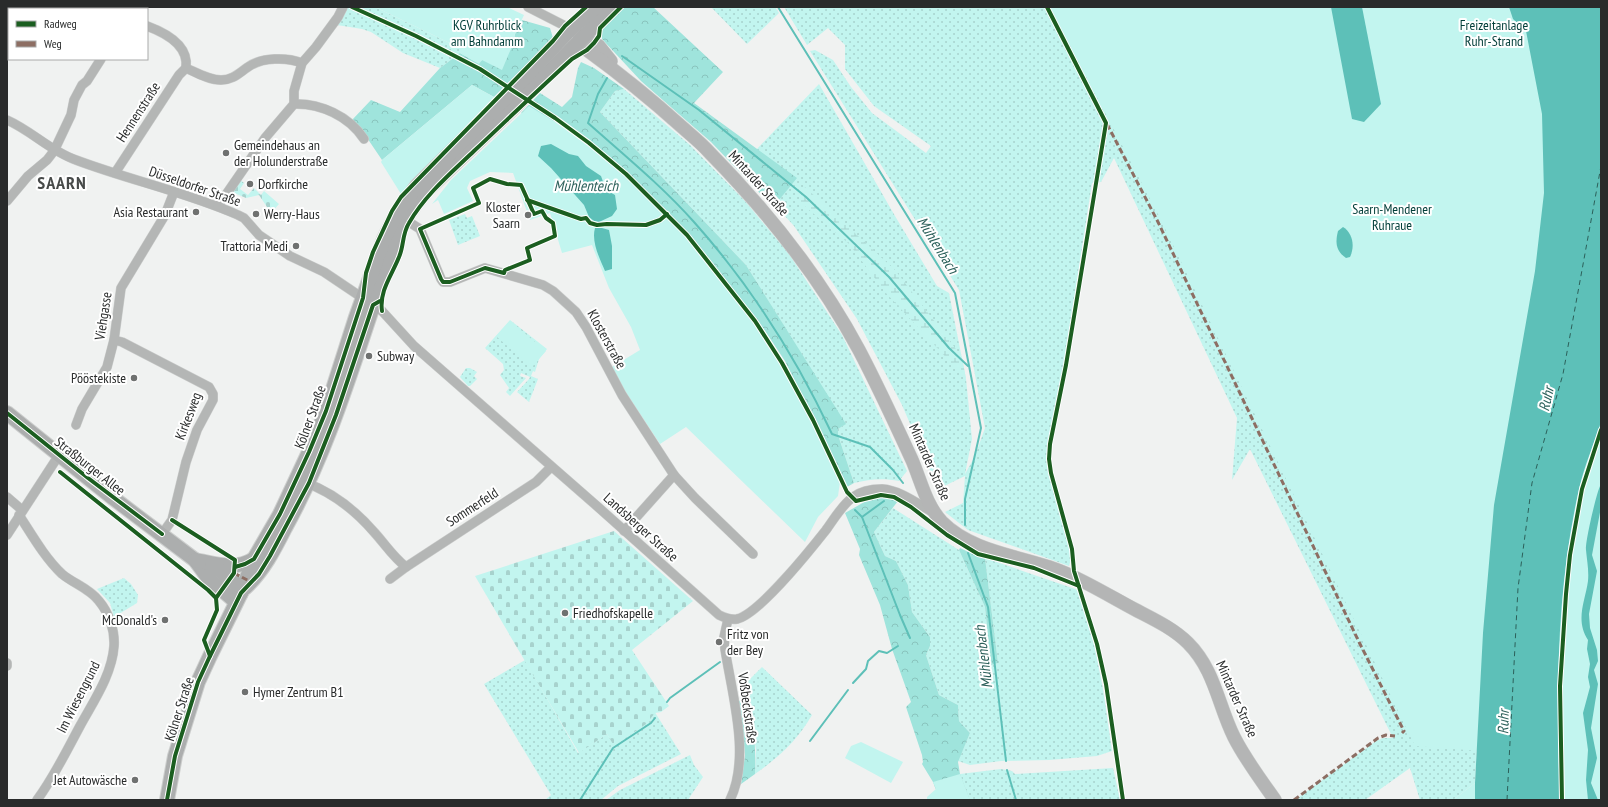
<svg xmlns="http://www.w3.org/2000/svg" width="1608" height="807" viewBox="0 0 1608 807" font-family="'PT Sans Narrow',sans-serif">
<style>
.grass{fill:url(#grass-dots)}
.forest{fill:url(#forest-crowns)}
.wetland{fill:url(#wetland-marsh)}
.cemetery{fill:url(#cemetery-stones)}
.green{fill:#c2f5ef}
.water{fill:#5dc0b8}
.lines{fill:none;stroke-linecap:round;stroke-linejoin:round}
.stream{stroke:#5dc0b8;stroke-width:2}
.ferry{stroke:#2c605a;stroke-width:1;stroke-dasharray:5 4;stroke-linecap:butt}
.street-casing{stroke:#cccecd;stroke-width:10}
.secondary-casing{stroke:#cccecd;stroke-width:14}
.primary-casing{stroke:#cccecd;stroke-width:16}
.street{stroke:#b4b6b5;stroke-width:9}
.secondary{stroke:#b4b5b5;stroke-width:13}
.primary{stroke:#acaeae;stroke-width:14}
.quiet{stroke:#8d6e63;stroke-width:3;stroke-dasharray:6 3;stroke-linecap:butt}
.cycleway-casing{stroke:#fff;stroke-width:6}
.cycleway{stroke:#1b5e20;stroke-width:4}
.poi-dot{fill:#6f7170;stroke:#fff;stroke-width:1.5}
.labels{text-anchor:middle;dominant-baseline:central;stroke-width:4;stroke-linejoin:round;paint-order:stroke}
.park-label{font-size:14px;fill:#003d38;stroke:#fff}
.street-label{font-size:14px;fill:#292b2b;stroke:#fff}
.poi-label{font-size:14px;fill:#292b2b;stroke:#fff;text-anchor:start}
.water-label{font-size:15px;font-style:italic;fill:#2c605a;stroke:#fff}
.district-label{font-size:18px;font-weight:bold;letter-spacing:1px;fill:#474a49;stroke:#fff}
</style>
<defs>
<pattern id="grass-dots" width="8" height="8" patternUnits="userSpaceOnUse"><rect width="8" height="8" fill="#c2f5ef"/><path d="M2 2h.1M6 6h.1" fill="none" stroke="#a7d2cd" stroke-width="1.8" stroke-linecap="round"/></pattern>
<pattern id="forest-crowns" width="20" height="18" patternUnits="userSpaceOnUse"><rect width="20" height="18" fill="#9fe4dc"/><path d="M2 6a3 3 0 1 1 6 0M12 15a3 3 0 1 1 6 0" fill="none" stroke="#89c4bd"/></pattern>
<pattern id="wetland-marsh" width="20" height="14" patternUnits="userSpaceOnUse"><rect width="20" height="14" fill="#c2f5ef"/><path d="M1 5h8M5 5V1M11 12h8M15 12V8" fill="none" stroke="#a7d2cd"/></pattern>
<pattern id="cemetery-stones" width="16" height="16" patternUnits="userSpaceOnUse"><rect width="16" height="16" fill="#c2f5ef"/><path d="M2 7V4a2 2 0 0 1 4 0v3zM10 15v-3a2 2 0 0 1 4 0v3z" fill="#a7d2cd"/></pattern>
</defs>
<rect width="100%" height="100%" fill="#f0f2f1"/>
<g class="grass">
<polygon points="346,7 375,7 460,48 460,53 440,68 403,53 371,32 362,29 337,25"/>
<polygon points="711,7 775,7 779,13 747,44"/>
<polygon points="784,7 1290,7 1483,633 1475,783 1453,800 1420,800 1410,768 1365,800 1295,800 1376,741 1383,738 1393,738 1250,449 1232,480 1237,418 1114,158 1101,182 1092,183 1064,364 1047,451 1050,473 1070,550 1071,559 1069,566 968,530 945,512 963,503 965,476 938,489 902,405 857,319 794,226 775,205 796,178 756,150 819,84 895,216 937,286 949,293 966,379 972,439 965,474 975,456 985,428 959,290 810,51 815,50 833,60 851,87 872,113 926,153 931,146 874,106 845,69 845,45 828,28 807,45"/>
<path d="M624 89 690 145 745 201 789 254 842 335 907 471 899 481C883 478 870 479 854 483L838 435V429L845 424 746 265 600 112 615 91Z"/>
<polygon points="465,214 467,218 472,216 480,236 458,245 449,220"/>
<polygon points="510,320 547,349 539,359 535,372 533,371 531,376 538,379 529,402 517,392 529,379 530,377 521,373 520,376 526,378 510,396 506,392 509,388 500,375 504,370 503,364 485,348"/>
<polygon points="466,368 470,368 477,372 474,376 477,379 470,386 468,386 460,377"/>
<polygon points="893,508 959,550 985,607 991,665 998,663 985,558 1078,590 1095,648 1103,689 1112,751 1097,756 1049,760 1001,761 970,765 958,761 970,733 959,721 958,705 939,695 926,655 930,646 930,637 912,612 908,585 896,561 885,556 874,532"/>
<polygon points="124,578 131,584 138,595 137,603 114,617 110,603 97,589"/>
<polygon points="525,660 578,753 607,734 612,742 651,706 681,754 618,786 601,800 545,800 551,795 484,684"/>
<path d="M762 667 812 715C797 741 779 757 755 774L756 750 749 699 741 701 739 690Z"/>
<polygon points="690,755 694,765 703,777 688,800 606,800 620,790"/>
<polygon points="1113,768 1120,800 970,800 960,774 1001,769 1012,771 1015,774"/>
</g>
<g class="forest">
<polygon points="625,7 653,7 723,72 694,103 797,178 775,205 773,207 711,142 641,81 602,39 602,30"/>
<polygon points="522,20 550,28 553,38 494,97 472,85 382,160 359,126 352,120 371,100 400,112 440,68 460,53 478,63 482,60 513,44 515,34"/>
<polygon points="581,62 594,68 624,89 615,91 600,112 746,265 846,424 838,429 838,435 854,483 847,487 785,361 757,319 688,234 663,207 644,215 521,113 540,93 562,107 572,97 578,68"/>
<polygon points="881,497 898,501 874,532 885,556 896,561 908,585 912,612 930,637 930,646 926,655 939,695 958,705 959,721 970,733 958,762 960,774 970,800 940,800 933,782 922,764 923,762 922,755 906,707 911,702 892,649 880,605 859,555 860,549 845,513 866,501"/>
<polygon points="960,548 977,556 985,558 998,663 991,665 985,607 959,550"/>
<path d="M749 699C754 726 756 747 755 774L741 784 745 755 742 726 738 701Z"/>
</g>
<polygon class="wetland" points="805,187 895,270 962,357 966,379 886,293 849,244 800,202"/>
<g class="cemetery">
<polygon points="240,180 244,183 240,189 248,195 254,188 261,195 264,191 279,204 271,213 259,195 246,198 232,192"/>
<polygon points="614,531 693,601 632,650 669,706 661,712 655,713 646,724 614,746 607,734 579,753 475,576"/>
</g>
<g class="green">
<polygon points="375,7 507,7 524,15 515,34 513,44 502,70 482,60 479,64 460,53 460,48"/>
<polygon points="1050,7 1559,7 1601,145 1601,800 1520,800 1519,754 1415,746 1160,218"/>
<polygon points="472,85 494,97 401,194 381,162 382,160"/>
<polygon points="529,106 557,123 589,146 624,176 670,221 686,237 753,322 781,363 811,419 840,482 838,496 818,517 805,542 686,427 660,444 617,379 612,367 640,350 631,327 609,288 592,245 562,253 550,213 530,220 513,173 490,172 470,181 467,188 473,201 444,214 438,200 432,204 451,180"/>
<polygon points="510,321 546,351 532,367 497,337"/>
<polygon points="861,742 903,762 891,783 845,758 851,746"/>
<polygon points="960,774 970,800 927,800 927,797 936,789 933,782"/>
<polygon points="1475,783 1475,800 1453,800"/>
</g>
<g class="water">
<polygon points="1331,7 1362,7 1381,104 1364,122 1352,119"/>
<path d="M1509 7H1601V422C1594 444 1584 466 1579 489 1556 590 1556 696 1560 800H1475V783L1483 633 1494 505 1535 271 1544 193 1542 114 1526 31 1513 19Z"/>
<polygon points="551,144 569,154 578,156 586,166 601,176 606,190 615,195 617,209 612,216 599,222 594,221 589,217 584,205 551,168 538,156 541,146"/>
<path d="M1343 227C1353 233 1355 247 1350 257L1346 258C1336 251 1335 243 1338 231Z"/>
<path d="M595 228H602L609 230 612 246V269L605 271C600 259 591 242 595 228Z"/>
<path d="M1601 484V507L1592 555 1597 571 1589 614 1590 628 1597 650 1598 661 1594 670 1598 684 1591 728 1597 758 1591 783 1598 800H1588L1586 780 1588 750 1583 713 1590 687 1588 677 1590 664 1587 649 1588 640C1575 620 1585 602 1588 581 1589 570 1587 561 1586 550 1585 542 1597 490 1601 484Z"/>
</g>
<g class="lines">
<g class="stream">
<polyline points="778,7 955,293 981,428 965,499 965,525"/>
<polyline points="622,56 699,110 806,197 889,277 949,348 968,366"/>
<path d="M607 78 598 94 588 123C624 155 662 186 694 222 752 287 795 355 832 434L870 447 893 470 903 483"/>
<polyline points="884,501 862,517 900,615 910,638"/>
<polyline points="855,510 862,517"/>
<polyline points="968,553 988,607 1006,761"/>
<polyline points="853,683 866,669 868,661 879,651 887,653 898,646"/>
<polyline points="667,702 670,698 720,662"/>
<polyline points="810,741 848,690"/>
<polyline points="1007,770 1016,800"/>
<polyline points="580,800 613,748 651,723 655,718"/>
</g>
<polyline class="ferry" points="1507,800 1518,588 1532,483 1563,374 1601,166"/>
<defs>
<g id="street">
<polyline points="76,7 81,9"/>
<polyline points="91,7 91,9"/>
<polyline points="528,7 571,29"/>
<path d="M147 26C166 33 189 45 186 68"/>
<path d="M186 68C197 73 209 80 221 80 233 80 239 73 248 67 262 57 287 57 302 63"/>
<path d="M294 104C320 103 349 116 364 139"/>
<path d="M7 120C32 131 50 151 76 160 129 180 186 192 238 215L244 218 259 235 290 256 324 272 382 311 414 346 598 507 719 615C725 618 730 620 737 619 759 614 811 549 826 530 834 519 842 505 853 497 861 491 872 489 882 489 900 490 918 504 934 513"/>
<polyline points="115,173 179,75 186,68"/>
<polyline points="7,201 28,176 47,160 54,151 71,115 74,100 82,85 87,81 101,59"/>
<polyline points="218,206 265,138 294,104 294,91 302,63 316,47 338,17 343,7"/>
<polyline points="401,217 420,229 441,279 443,282 450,282 485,268 543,285 553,291 576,312 586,327 622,395 674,475"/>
<polyline points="114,340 122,342 209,387 213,394 213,400 197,430 186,462 172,520 162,534"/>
<polyline points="76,425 82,409 107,367 114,340 121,288 165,215 174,192"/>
<path d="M304 482C332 492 355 510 374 532 385 544 393 557 406 567"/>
<polyline points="7,497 22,510"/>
<path d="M19 515C32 535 45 558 62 574 74 584 89 588 99 601 109 613 115 630 114 646 112 675 93 702 80 726 66 752 54 777 37 800"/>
<polyline points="624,531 674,475 695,498 753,554"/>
<polyline points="7,535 59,455"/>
<polyline points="390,579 406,567 536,482 551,467"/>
<path d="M728 619 724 637 725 649C732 695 751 757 730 800"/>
<polyline points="7,663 7,666"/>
</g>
<g id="secondary">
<polyline points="579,35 599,46 611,61"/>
<path d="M582 38 587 50C620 74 651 99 682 127 691 135 701 143 709 152 767 211 820 277 859 350 878 386 895 423 912 460 921 481 926 505 942 522 970 550 1013 555 1049 567 1079 577 1106 594 1134 609 1153 619 1173 628 1188 643 1215 670 1218 705 1234 737 1245 759 1261 780 1275 800"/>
</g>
<g id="primary">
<polyline points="7,413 113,498 195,560 209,579 236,602"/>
<path d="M195 560C217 564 234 571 254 559"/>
<polyline points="212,564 235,583 241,593"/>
<path d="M245 588C263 571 274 550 285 528 324 458 348 381 373 306 381 282 389 251 400 228 407 215 416 203 426 191L515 106 613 7"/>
<polyline points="167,800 175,756 198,682 210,656 241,593 254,559 280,514 309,452 326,411 356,317 384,239 396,215 417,186 495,109 571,29 596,7"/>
</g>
</defs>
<use href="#street" class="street-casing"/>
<use href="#secondary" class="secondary-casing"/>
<use href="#primary" class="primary-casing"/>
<use href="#street" class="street"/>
<use href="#secondary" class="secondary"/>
<use href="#primary" class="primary"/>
<g class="quiet">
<polyline points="1107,124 1158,222 1359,642 1404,731 1402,733"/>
<polyline points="234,573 251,582"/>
<polyline points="1294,800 1378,738 1386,735 1395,736"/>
</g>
<defs>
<g id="cycleway">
<polyline points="352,7 416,36 480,69 555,118 589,143 626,174 687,235 755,321 782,363 813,420 847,492 856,501 881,495 894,497 911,507 947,535 978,554 1034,568 1079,586"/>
<polyline points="1047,7 1106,123 1066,365 1050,444 1049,459 1051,473 1072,549 1074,571 1097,644 1106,684 1123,800"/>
<polygon points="490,179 507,184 521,185 534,214 542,211 546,218 553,223 555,236 527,248 530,260 505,270 504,273 485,268 450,282 443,282 441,279 420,229 479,203 473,188"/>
<polyline points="527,200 581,219 586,218 590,223 597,225 607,224 646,225 660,220 667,214"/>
<path d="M382 311C379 291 392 275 399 257 404 246 402 234 409 223 425 195 451 173 474 151 507 120 539 89 572 59L587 50 594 43 599 36 600 28 621 7"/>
<polyline points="7,413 88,478 162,534"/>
<polyline points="60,472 208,590 216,598 217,610 204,640 210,656"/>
<polyline points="172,520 235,560 234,573 216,598"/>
<polyline points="235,567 245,564 254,559 280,514 309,452 326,411 363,298 366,273 373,252 392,211 401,197 553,41 565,26 586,7"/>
<polyline points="167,800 175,756 198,682 210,656 241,593 259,574 270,556 309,483 336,415 373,305 380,301"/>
<polyline points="1562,800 1560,686 1566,594 1570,555 1582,489 1601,430"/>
</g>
</defs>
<use href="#cycleway" class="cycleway-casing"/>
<use href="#cycleway" class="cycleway"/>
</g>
<g class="poi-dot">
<circle cx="226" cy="153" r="4"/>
<circle cx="250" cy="184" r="4"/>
<circle cx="196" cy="212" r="4"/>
<circle cx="256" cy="214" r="4"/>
<circle cx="528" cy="215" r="4"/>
<circle cx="296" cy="246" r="4"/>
<circle cx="369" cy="356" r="4"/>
<circle cx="134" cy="378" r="4"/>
<circle cx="565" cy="613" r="4"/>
<circle cx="165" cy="620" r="4"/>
<circle cx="719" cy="642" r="4"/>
<circle cx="245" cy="692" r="4"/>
<circle cx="135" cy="780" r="4"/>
</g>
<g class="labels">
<g class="park-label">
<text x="487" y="25">KGV Ruhrblick<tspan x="487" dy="16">am Bahndamm</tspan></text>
<text x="1494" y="25">Freizeitanlage<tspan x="1494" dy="16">Ruhr-Strand</tspan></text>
<text x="1392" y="209">Saarn-Mendener<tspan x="1392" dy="16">Ruhraue</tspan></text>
</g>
<g class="street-label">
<text transform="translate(138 112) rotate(-57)">Hennenstraße</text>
<text transform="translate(759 183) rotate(48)">Mintarder Straße</text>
<text transform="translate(195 186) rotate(19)">Düsseldorfer Straße</text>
<text transform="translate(103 316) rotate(-81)">Viehgasse</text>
<text transform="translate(607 339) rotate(61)">Klosterstraße</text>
<text transform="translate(188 416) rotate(-69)">Kirkesweg</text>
<text transform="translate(310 417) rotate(-70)">Kölner Straße</text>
<text transform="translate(930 462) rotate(66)">Mintarder Straße</text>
<text transform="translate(90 466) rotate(38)">Straßburger Allee</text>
<text transform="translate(472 507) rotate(-33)">Sommerfeld</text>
<text transform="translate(641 527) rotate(42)">Landsberger Straße</text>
<text transform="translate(78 697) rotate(-63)">Im Wiesengrund</text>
<text transform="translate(1237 699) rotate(66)">Mintarder Straße</text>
<text transform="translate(748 708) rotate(82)">Voßbeckstraße</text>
<text transform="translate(179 709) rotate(-72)">Kölner Straße</text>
</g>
<g class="poi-label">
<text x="234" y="145">Gemeindehaus an<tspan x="234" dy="16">der Holunderstraße</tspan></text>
<text x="258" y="184">Dorfkirche</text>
<text x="520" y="207" text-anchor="end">Kloster<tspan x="520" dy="16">Saarn</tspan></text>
<text x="188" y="212" text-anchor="end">Asia Restaurant</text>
<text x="264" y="214">Werry-Haus</text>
<text x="288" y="246" text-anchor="end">Trattoria Medi</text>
<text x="377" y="356">Subway</text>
<text x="126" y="378" text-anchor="end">Pööstekiste</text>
<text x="573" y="613">Friedhofskapelle</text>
<text x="157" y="620" text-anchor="end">McDonald's</text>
<text x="727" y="634">Fritz von<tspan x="727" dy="16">der Bey</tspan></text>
<text x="253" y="692">Hymer Zentrum B1</text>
<text x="127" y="780" text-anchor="end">Jet Autowäsche</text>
</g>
<g class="water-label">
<text x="586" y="185">Mühlenteich</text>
<text transform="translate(938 245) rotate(58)">Mühlenbach</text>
<text transform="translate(1546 399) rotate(-78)">Ruhr</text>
<text transform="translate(983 657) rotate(-97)">Mühlenbach</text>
<text transform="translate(1503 722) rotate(-89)">Ruhr</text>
</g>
<g class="district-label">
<text x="62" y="182">SAARN</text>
</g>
</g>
<rect width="1608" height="807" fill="none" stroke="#292b2b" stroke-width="16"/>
<rect x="8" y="8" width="140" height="52" fill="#ffffff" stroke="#a9aaaa"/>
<rect x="16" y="21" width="20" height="6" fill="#1b5e20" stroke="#a9aaaa"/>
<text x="44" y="28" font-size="12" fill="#292b2b">Radweg</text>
<rect x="16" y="41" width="20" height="6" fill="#8d6e63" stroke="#a9aaaa"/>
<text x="44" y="48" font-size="12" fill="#292b2b">Weg</text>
</svg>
